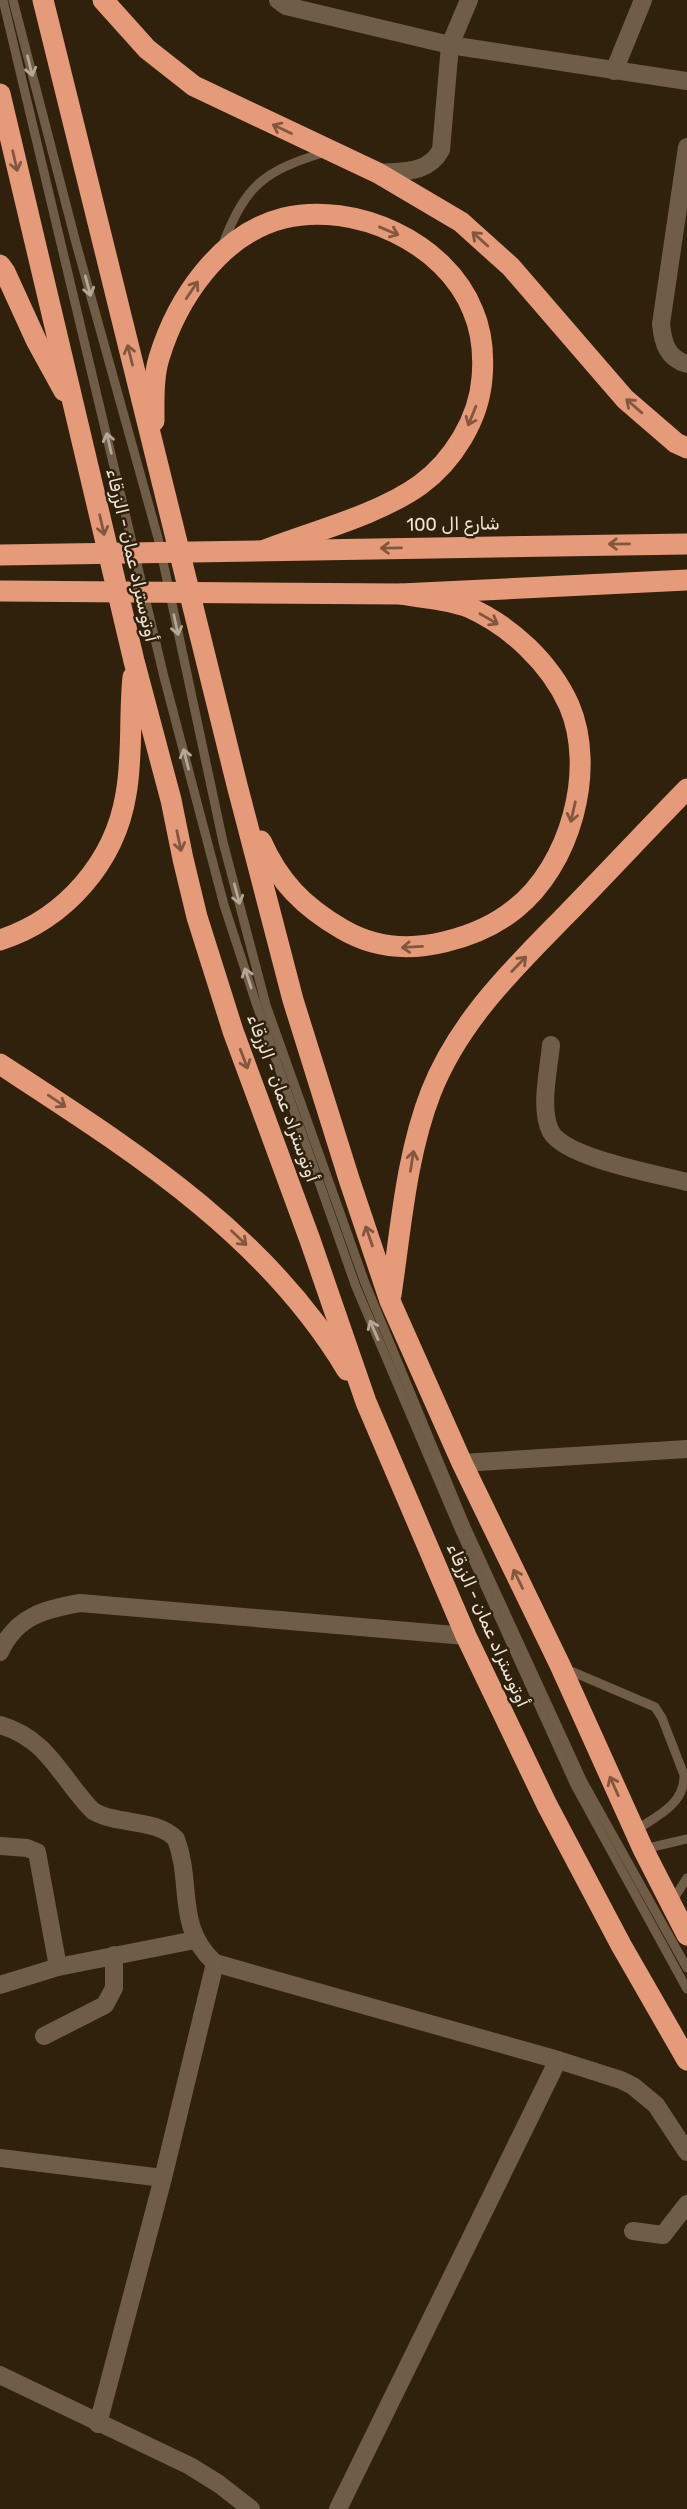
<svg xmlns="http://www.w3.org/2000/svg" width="687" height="2509" viewBox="0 0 687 2509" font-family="Rubik,'Noto Naskh Arabic',sans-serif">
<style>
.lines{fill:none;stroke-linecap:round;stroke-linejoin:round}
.lane{stroke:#6f5d47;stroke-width:9}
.street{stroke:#6f5d47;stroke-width:18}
.highway{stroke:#e59a7a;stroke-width:21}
.oneway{stroke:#b5a797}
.oneway2{stroke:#81573e}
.labels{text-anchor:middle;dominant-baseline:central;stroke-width:5;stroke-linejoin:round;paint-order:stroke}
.street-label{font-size:18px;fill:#efe4d8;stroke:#30210d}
</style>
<rect width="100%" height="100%" fill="#30210d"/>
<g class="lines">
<g class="lane">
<polyline points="3,0 164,677 224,905 257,1006 356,1287 460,1531 575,1785 687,1989"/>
<polyline points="13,0 76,243 158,538 223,842 266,1005 365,1283 466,1527 583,1782 687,1968"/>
<path d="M223 244C246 184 265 170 326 152"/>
<path d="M566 1669 655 1707 662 1718 684 1775C685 1804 657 1816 636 1830"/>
<polyline points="644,1849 687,1839"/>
<polyline points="671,1903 687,1878"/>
</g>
<g class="street">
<polyline points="278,0 286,6 450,45 687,81"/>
<polyline points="614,71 643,0"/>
<path d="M687 147 661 324C663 343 667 358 687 364"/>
<path d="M378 173C403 171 428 174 441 150L450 45 469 0"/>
<path d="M551 1045C549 1068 539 1110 551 1132 566 1158 656 1174 687 1182"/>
<polyline points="462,1463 687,1449"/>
<path d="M0 1652C16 1617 44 1609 80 1603L466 1636"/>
<path d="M0 1725C49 1739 61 1779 93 1811 119 1826 156 1818 176 1839 193 1884 175 1927 215 1963L558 2060 621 2080 633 2086 656 2105 687 2152"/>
<polyline points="0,1846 27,1848 37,1852 58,1967"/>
<polyline points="0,1985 58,1967 195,1940"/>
<polyline points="44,2036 105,2005 114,1988 114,1955"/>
<polyline points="0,2158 163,2178"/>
<polyline points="633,2231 663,2235 687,2204"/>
<polyline points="0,2375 190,2466 219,2484 251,2509"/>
<polyline points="98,2424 163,2178 215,1963"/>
<polyline points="338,2509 558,2060"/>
</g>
<g class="highway">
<polyline points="43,0 237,785 293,1000 349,1179 390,1301 462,1463 560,1665 643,1849 687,1935"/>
<polyline points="103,0 147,49 194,86 378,173 461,222 511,267 625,399 676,443 687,448"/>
<polyline points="0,94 134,661 171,800 183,859 197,917 233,1031 310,1240 366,1402 466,1636 547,1805 621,1945 687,2060"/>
<polyline points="0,265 5,272 36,340 64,391"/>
<path d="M154 421C154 401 153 378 159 358 177 299 220 234 284 218 354 201 446 242 473 311 482 332 484 355 482 378 479 419 453 461 420 485 378 515 314 531 265 550"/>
<polyline points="0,555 687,544"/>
<polyline points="0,591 401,594 687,580"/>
<path d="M261 841C279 882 304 907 342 929 374 948 407 951 444 942 470 936 494 926 515 909 570 866 597 770 569 705 550 663 511 626 468 607 448 599 422 598 401 594"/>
<path d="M0 940C65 919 115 862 126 794 133 756 129 715 133 677"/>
<path d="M0 1064C130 1149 265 1233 347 1370"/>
<path d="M391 1295C401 1228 406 1156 431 1092 459 1021 513 969 565 916 606 874 646 831 687 789"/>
</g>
</g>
<defs><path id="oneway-shaft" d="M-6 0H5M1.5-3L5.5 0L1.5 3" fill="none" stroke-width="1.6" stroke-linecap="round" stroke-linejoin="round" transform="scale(1.75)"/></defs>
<g class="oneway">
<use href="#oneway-shaft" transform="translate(30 66) rotate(76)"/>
<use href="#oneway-shaft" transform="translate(88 286) rotate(75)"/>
<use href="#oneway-shaft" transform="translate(109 443) rotate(-103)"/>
<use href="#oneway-shaft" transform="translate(176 625) rotate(78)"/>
<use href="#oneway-shaft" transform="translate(186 759) rotate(-104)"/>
<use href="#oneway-shaft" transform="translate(237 894) rotate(75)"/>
<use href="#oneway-shaft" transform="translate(248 978) rotate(-108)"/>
<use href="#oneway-shaft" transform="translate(374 1330) rotate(-113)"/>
</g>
<g class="oneway2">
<use href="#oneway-shaft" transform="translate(282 129) rotate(-154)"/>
<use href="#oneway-shaft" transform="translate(15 161) rotate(77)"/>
<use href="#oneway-shaft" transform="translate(389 231) rotate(23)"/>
<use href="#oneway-shaft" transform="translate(480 239) rotate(-138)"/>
<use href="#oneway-shaft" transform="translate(192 290) rotate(-56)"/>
<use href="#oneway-shaft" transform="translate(130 355) rotate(-104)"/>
<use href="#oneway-shaft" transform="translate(634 406) rotate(-139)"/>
<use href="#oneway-shaft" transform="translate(472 416) rotate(112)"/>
<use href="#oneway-shaft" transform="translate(102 525) rotate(77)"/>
<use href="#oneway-shaft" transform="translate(619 544) rotate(179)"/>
<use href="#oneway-shaft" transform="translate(391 548) rotate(179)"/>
<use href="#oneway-shaft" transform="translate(489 619) rotate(30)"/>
<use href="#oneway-shaft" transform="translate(573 812) rotate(103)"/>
<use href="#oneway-shaft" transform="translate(179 841) rotate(78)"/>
<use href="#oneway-shaft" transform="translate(412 947) rotate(177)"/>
<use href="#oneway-shaft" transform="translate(519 964) rotate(-46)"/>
<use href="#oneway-shaft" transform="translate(244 1059) rotate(69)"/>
<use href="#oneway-shaft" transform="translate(57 1101) rotate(34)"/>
<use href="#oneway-shaft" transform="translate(412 1161) rotate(-81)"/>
<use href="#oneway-shaft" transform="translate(369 1236) rotate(-109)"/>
<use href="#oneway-shaft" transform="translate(239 1238) rotate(44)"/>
<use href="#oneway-shaft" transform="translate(518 1579) rotate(-116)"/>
<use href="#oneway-shaft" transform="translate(614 1786) rotate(-114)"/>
</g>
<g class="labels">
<g class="street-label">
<text transform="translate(453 524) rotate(-1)">شارع ال 100</text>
<text transform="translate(132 555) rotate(77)">أوتوستراد عمان - الزرقاء</text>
<text transform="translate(283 1098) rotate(70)">أوتوستراد عمان - الزرقاء</text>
<text transform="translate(488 1625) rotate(66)">أوتوستراد عمان - الزرقاء</text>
</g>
</g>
</svg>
